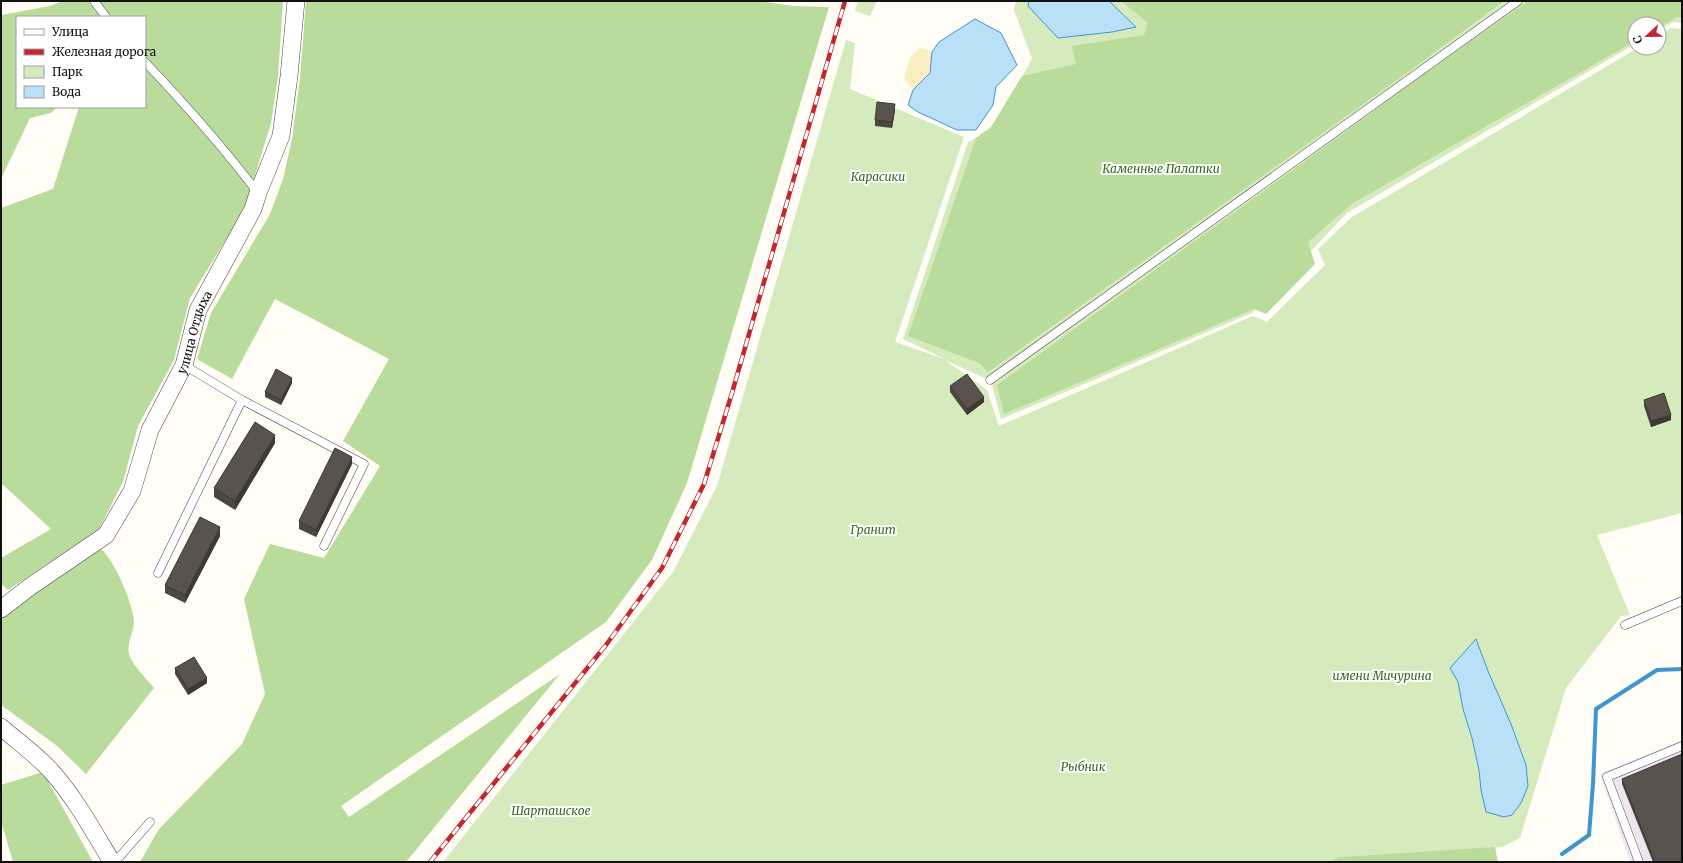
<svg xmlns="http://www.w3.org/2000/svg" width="1683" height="863" viewBox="0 0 1683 863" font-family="Merriweather,serif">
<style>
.industrial{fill:#eee6ef}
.green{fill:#d5ebbd}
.forest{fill:#b9dc9c}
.sand{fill:#fbeec1}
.water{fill:#b9e0f7;stroke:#3f96cf}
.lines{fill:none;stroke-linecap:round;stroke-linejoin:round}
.stream{stroke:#3f96cf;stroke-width:4}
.lane-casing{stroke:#444;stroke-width:9}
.street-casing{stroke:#444;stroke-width:18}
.lane{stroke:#fff;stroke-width:8}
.street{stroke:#fff;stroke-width:17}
.rail-casing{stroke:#c4262e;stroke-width:4.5}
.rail{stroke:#fff;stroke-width:3;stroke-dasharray:9;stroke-linecap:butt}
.wall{fill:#4d4742}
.shaded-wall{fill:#3f3936}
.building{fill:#5a524d;stroke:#3f3936}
.labels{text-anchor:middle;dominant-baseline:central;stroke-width:4;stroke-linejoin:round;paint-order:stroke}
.park-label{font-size:12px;font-style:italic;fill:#2f6b1f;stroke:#fff}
.street-label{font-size:12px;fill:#111;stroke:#fff}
</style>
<rect width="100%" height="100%" fill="#fffdf5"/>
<polygon class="industrial" points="1682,740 1682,862 1630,862 1600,774"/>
<g class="green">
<polygon points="858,1 877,1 870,16 855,11"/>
<polygon points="1016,1 1682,1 1682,23 1673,22 1659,30 1659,24 1635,24 1635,44 1347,213 1252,313 1001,419 991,381 945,360 987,390 999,426 1253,316 1267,322 1325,265 1318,249 1352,217 1638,48 1659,48 1659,35 1671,28 1682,29 1682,513 1597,535 1630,615 1621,616 1566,688 1520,838 1502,847 1339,857 1329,862 443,862 673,572 717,486 846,40 855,43 850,89 964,137 895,342 945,359 903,339 968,142 993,128 1032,59 1014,10"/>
</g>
<g class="forest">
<polygon points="63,1 283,1 278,77 271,123 253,182 248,204 190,298 174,360 138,426 123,482 99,529 8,590 1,584 1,558 51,529 1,483 1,208 53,189 79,107 145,107 145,17 17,17 17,107 57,107 51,113 30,118 1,179 1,15 50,6"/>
<polygon points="306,1 758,1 793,6 829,7 687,483 652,560 606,622 341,806 349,817 560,674 406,862 140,862 159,829 242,744 265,694 244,599 270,544 324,558 380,466 343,441 389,359 275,299 232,379 197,359 211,313 270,214 283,179 292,139 300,78"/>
<polygon points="1121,1 1504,1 1408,72 988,372 979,363 908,336 976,138 991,127 1022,76 1076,64 1072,46 1144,35 1148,23"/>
<polygon points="1528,1 1682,1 1682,17 1677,17 1659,28 1659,24 1635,24 1635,41 1353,203 1308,242 1315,264 1266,314 1254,309 1004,414 997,385 1419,78"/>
<path d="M101 549C114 559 133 604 134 621 134 633 125 645 130 657 135 668 147 679 154 688L86 774 56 745 1 705V617C23 600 76 552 101 549Z"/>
<polygon points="43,772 93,862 13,862 1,821 1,785"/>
<polygon points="1495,847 1498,862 1329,862 1339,857"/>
</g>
<polygon class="sand" points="921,47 932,52 930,73 913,90 904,78 910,57"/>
<g class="water">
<polygon points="1029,1 1109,1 1136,27 1112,32 1058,38 1028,6"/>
<polygon points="975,19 1001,33 1017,65 996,87 993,105 976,130 957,130 918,112 908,105 913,90 930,73 932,52 939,42"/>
<polygon points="1476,639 1488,671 1511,724 1526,765 1528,786 1521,803 1512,815 1504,817 1486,812 1481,790 1479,770 1472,738 1463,709 1458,682 1450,668"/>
</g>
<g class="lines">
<polyline class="stream" points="1562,854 1589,835 1593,784 1596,709 1657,670 1682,669"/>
<defs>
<g id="lane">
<polyline points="94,1 106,17"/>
<path d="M145 62C185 104 223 147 258 193"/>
<polyline points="184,365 242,400 364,464 324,546"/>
<polyline points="990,380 1518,1"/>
<polyline points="158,573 242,400"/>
<polyline points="1625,625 1682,601"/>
<polyline points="115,862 150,822"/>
<polyline points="1639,862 1607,777 1682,746"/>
</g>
<g id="street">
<path id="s1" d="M1 609 31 586 106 535 132 491 150 430 184 365 198 310 253 209 258 193 281 136 289 76 296 1"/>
<path d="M1 727C18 742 37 755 52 772 76 799 93 831 112 862"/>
</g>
</defs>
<use href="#lane" class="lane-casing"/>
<use href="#street" class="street-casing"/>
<use href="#lane" class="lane"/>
<use href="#street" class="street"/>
<defs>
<polyline id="rail" points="430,862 606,645 662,568 704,484 732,393 845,1"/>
</defs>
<use href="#rail" class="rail-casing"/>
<use href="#rail" class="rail"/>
</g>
<g class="wall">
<polygon points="895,110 892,128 875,126 875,120"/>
<polygon points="292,383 281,405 265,397 265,392"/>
<polygon points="950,386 984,402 967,415 950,392"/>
<polygon points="1644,400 1671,420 1651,427 1644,406"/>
<polygon points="275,443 235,510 214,497 214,488"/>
<polygon points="352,464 316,537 299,529 299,521"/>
<polygon points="220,536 185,603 165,593 165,585"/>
<polygon points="175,668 207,683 188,695 175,674"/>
<polygon points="1622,779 1682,862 1653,862 1622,784"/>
</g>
<g class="shaded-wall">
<polygon points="895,104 895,110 892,128 892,122"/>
<polygon points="292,378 292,383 281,405 281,400"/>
<polygon points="984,397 984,402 967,415 967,409"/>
<polygon points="1671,415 1671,420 1651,427 1651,421"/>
<polygon points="275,435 275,443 235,510 235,501"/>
<polygon points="352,457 352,464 316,537 316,530"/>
<polygon points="220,527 220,536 185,603 185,595"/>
<polygon points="207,678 207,683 188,695 188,689"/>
</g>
<g class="building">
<polygon points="877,102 895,104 892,122 875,120"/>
<polygon points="276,369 292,378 281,400 265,392"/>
<polygon points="967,374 984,397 967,409 950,386"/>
<polygon points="1664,393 1671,415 1651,421 1644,400"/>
<polygon points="255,422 275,435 235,501 214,488"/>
<polygon points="335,448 352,457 316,530 299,521"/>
<polygon points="200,517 220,527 185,595 165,585"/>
<polygon points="194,657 207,678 188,689 175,668"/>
<polygon points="1682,754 1682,862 1655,862 1622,779"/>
</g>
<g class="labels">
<g class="park-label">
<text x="1161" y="168">Каменные Палатки</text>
<text x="878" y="176">Карасики</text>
<text x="873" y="529">Гранит</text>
<text x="1382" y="675">имени Мичурина</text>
<text x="1083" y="766">Рыбник</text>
<text x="551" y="810">Шарташское</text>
</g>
<g class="street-label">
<text stroke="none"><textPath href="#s1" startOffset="351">улица Отдыха</textPath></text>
</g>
</g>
<rect width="1683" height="863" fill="none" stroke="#111111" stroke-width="4"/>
<rect x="16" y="16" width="130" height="92" fill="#ffffff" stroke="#a0a0a0"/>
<rect x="24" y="29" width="20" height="6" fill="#ffffff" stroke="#a0a0a0"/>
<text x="52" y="36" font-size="12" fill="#111111">Улица</text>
<rect x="24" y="49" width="20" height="6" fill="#c4262e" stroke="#a0a0a0"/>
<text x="52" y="56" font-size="12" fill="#111111">Железная дорога</text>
<rect x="24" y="66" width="20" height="12" fill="#d5ebbd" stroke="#a0a0a0"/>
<text x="52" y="76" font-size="12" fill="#111111">Парк</text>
<rect x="24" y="86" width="20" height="12" fill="#b9e0f7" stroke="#a0a0a0"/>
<text x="52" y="96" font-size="12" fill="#111111">Вода</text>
<g transform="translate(1647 36) rotate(248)"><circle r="19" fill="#ffffff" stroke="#a0a0a0"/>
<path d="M0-3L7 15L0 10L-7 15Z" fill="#c4262e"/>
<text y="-6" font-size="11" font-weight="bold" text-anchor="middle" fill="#111111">С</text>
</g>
</svg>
